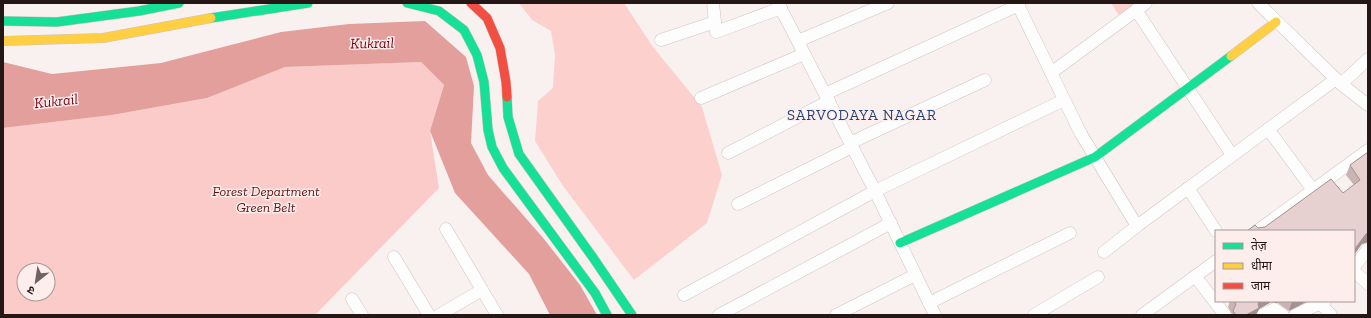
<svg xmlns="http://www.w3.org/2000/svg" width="1371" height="318" viewBox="0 0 1371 318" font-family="'Zilla Slab','Noto Sans Devanagari',serif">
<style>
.green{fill:#fcd1cd}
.forest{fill:#facbc8;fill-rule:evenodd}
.water{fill:#e39f9c}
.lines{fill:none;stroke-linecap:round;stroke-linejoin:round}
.street-casing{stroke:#cfc4c3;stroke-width:13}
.fast-casing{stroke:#cfc4c3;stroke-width:10}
.slow-casing{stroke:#cfc4c3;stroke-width:10}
.jam-casing{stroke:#cfc4c3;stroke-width:10}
.street{stroke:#fefdfd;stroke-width:12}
.fast{stroke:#16e098;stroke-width:9}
.slow{stroke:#ffcf43;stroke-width:9}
.jam{stroke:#f24e42;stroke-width:9}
.wall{fill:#c7b4b3}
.shaded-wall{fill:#a29292}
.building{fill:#e7d1d0;stroke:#a29292}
.labels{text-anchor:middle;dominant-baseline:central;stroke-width:3;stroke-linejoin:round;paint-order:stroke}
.park-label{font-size:14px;font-style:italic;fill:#640f16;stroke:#fdeeec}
.water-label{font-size:15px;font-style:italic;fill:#790115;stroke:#fdeeec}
.neighbourhood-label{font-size:15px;letter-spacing:1px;fill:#21447a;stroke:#fdeeec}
</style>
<rect width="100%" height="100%" fill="#f9f1f0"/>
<g class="green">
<polygon points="519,3 624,3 653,47 702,107 722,175 707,223 634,280 563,186 535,141 538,101 553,88 555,55 551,31 532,20"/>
<polygon points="1111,3 1146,3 1122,20"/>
</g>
<path class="forest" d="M421 62 444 85 430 131 439 188 315 315H3V128L112 115 207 98 284 67ZM24 270H48V294H24Z"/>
<polygon class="water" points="425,21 466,57 474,86 471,143 488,175 544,239 580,285 597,315 550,315 529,274 455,193 430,131 444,85 421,62 285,67 207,98 112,115 3,128 3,62 52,74 161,63 281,32 349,24"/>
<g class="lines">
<defs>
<g id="street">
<polyline points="713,3 716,32 781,8"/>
<polyline points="778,3 875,191 935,315"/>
<polyline points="1017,3 1081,134 1137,226"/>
<polyline points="1258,3 1341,84 1368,105"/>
<polyline points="1136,10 1232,155"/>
<polyline points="661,40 715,22"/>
<polyline points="798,41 888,3"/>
<polyline points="1051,73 1146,3"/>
<polyline points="1341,84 1368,59"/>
<polyline points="825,94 1019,5"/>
<polyline points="701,98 804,54"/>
<polyline points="1268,129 1313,190"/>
<polyline points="850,143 985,80"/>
<polyline points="728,153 829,101"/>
<polyline points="1188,188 1216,231"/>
<polyline points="738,204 852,147"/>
<polyline points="446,229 497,315"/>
<polyline points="1257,231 1368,150"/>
<polyline points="1104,252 1137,226 1336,79"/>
<polyline points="394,257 429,315"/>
<polyline points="1354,267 1368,249"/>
<polyline points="1354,271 1368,284"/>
<polyline points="1195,276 1225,315"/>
<polyline points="684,295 875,191 1064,100"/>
<polyline points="352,299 362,315"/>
<polyline points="929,303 1070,233"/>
<polyline points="1320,303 1331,315"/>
<polyline points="439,315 482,290"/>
<polyline points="719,315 891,223"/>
<polyline points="836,315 915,275"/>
<polyline points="1034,315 1098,277"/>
<polyline points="1142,315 1216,261"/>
<polyline points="1262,315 1274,309 1283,315"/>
<polyline points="1295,315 1325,301"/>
</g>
<g id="fast">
<polyline points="407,3 439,11 464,30 477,55 484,82 488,130 492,147 503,168 595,293 607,315"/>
<polyline points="211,18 308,3"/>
<polyline points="3,21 57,22 139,11 179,3"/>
<polyline points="507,97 508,117 519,154 594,259 632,315"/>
<polyline points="900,243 1095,157 1231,56"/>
</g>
<g id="slow">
<polyline points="3,41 103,38 211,18"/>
<polyline points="1231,56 1276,22"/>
</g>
<polyline id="jam" points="471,3 487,18 500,48 506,82 507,97"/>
</defs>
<use href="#street" class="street-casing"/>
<use href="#fast" class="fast-casing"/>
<use href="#slow" class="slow-casing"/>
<use href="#jam" class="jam-casing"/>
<use href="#street" class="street"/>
<use href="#fast" class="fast"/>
<use href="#slow" class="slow"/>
<use href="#jam" class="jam"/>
</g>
<g class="wall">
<polygon points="1368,152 1368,242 1362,244 1258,228 1265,227 1343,193 1354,185 1346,175 1350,165"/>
<polygon points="1230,301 1308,301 1289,311 1278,303 1271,302 1259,309 1256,315 1232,315 1232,314 1228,307"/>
</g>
<g class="shaded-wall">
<polygon points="1368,233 1368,242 1362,244 1354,255 1354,250 1366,234"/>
<polygon points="1259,301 1278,301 1278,303 1271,302 1259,309 1256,315 1246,315"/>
<polygon points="1292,301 1308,301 1289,311"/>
</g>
<g class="building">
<polygon points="1368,152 1368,233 1366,234 1354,250 1354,231 1247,231 1255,225 1258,228 1265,227 1331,179 1343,193 1360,180 1350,165"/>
<polygon points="1234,301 1259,301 1258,304 1259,308 1246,315 1236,315 1233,311 1236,304"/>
</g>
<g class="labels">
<g class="park-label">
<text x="266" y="191">Forest Department<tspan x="266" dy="16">Green Belt</tspan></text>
</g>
<g class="water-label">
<text transform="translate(372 43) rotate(-1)">Kukrail</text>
<text transform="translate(56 101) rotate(-6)">Kukrail</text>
</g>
<g class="neighbourhood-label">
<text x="862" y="115">SARVODAYA NAGAR</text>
</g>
</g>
<rect width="1371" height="318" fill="none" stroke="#241716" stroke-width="8"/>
<rect x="1215" y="230" width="140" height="72" fill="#fdeeec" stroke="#a69896"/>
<rect x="1223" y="243" width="20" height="6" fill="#16e098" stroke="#a69896"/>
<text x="1251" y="250" font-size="12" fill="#241716">तेज़</text>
<rect x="1223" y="263" width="20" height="6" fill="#ffcf43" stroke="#a69896"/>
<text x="1251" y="270" font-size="12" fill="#241716">धीमा</text>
<rect x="1223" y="283" width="20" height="6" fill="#f24e42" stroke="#a69896"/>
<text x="1251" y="290" font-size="12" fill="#241716">जाम</text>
<g transform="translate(36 282) rotate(210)"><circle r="19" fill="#fdeeec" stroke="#a69896"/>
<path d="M0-3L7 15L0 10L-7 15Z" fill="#6f6362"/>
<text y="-6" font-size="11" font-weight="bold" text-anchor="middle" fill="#241716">उ</text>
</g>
</svg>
